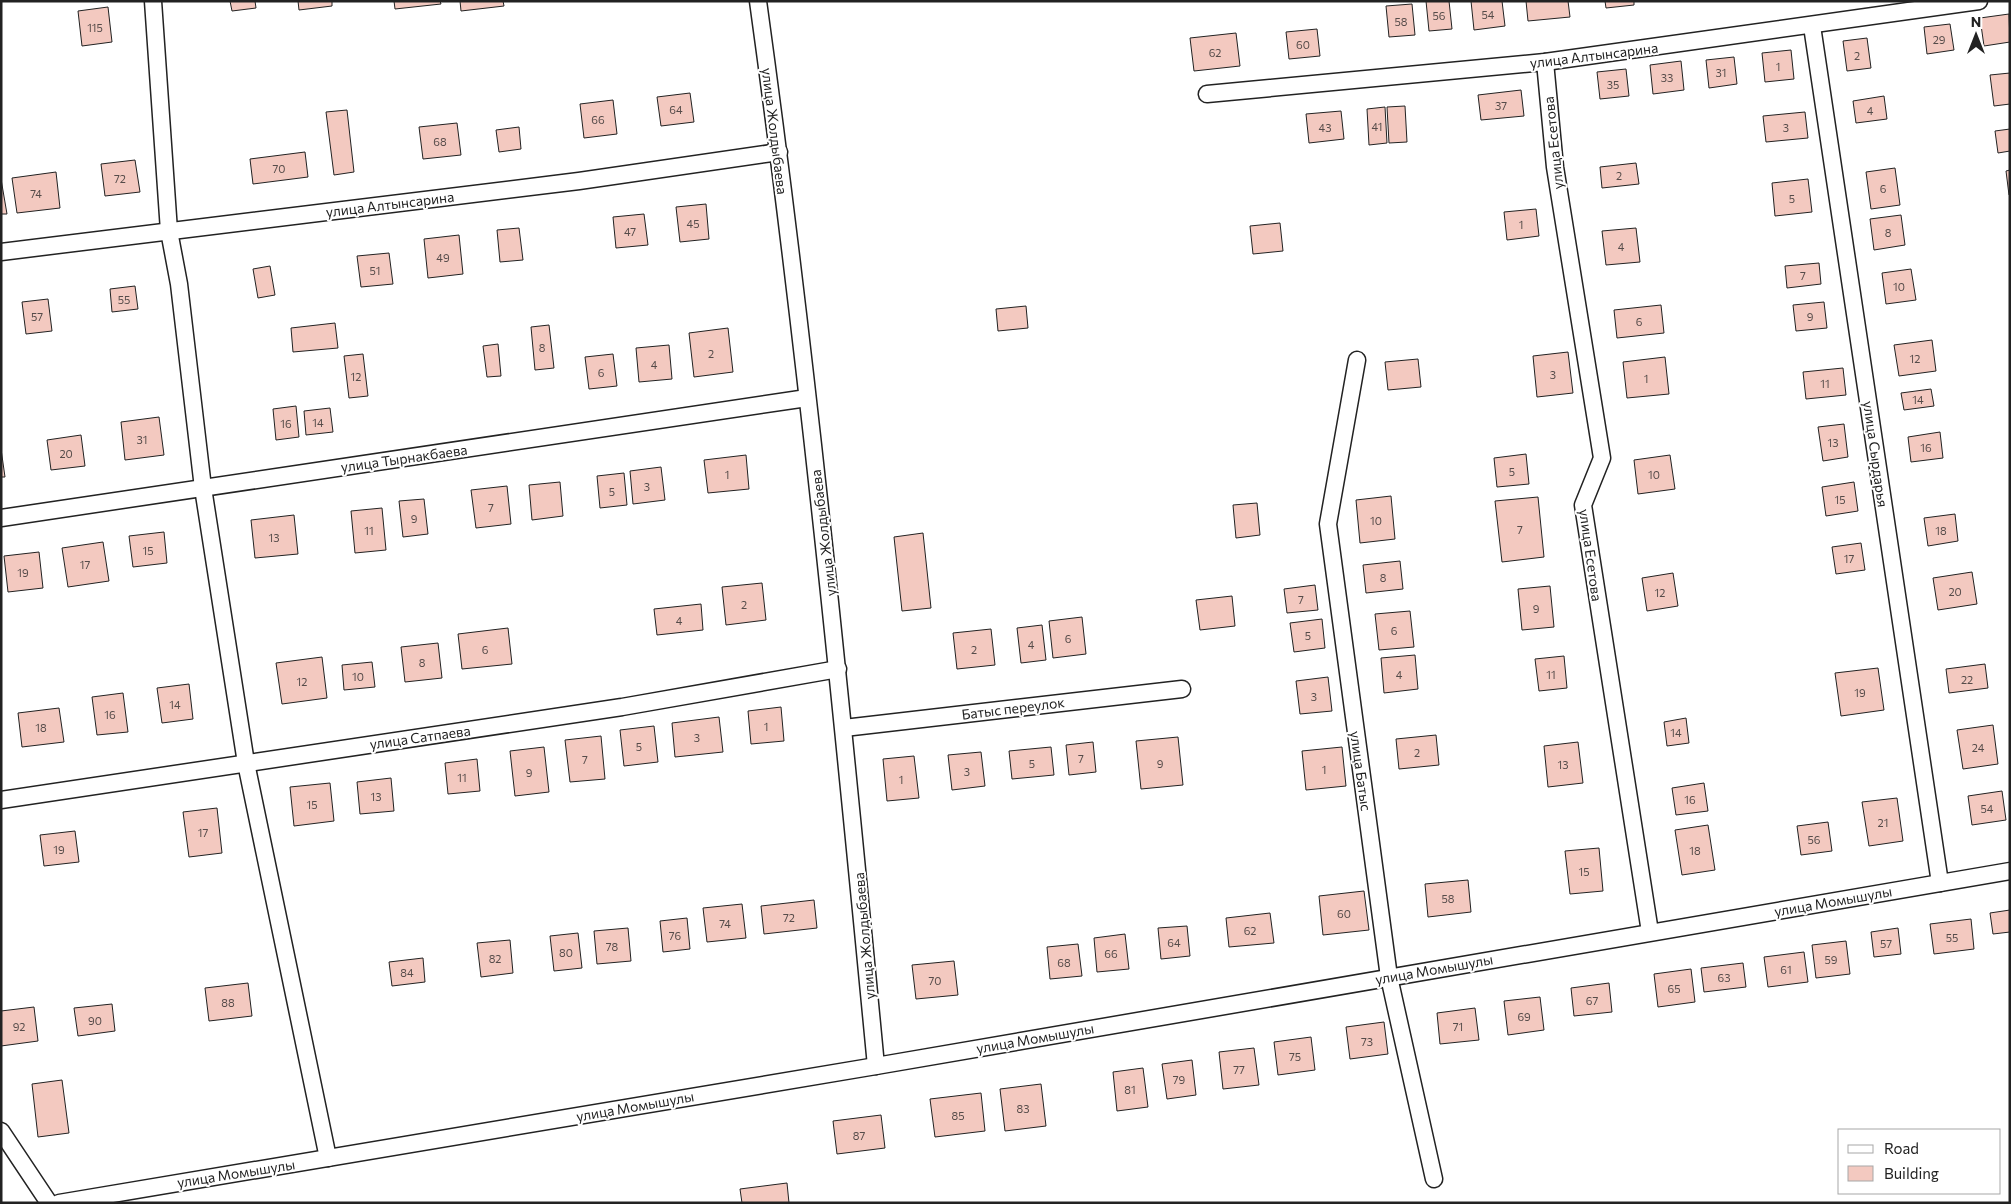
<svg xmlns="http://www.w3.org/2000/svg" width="2011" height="1204" viewBox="0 0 2011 1204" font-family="Commissioner,sans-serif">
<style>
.building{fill:#f3c9c0;stroke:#222}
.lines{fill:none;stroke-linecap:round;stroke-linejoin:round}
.street-casing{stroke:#222;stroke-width:19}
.street{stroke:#fff;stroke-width:16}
.labels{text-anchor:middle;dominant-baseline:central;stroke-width:4;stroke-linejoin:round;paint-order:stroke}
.number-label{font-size:11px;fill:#564c4a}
.street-label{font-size:14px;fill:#222;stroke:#fff}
</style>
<rect width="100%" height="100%" fill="#fff"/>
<g class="building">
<polygon points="230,1 255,1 256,8 232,11"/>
<polygon points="298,1 332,1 332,6 299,10"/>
<polygon points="394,1 440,1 441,4 395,9"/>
<polygon points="460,1 503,1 504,6 461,11"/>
<polygon points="1426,1 1449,1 1452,29 1429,31"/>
<polygon points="1471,1 1502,1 1505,26 1474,30"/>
<polygon points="1526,1 1568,1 1570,17 1528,21"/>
<polygon points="1605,1 1634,1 1634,5 1606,8"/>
<polygon points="1412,4 1415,35 1389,37 1386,6"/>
<polygon points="108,7 112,42 82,46 78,11"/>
<polygon points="2009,14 2010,42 1984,46 1980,18"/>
<polygon points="1950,24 1954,50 1927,54 1924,27"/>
<polygon points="1317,29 1320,56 1289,59 1286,32"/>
<polygon points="1236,33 1240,66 1194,71 1190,38"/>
<polygon points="1867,38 1871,68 1847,71 1843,41"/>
<polygon points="1791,50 1794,79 1765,82 1762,53"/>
<polygon points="1734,57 1737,84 1709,88 1706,60"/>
<polygon points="1681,61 1684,90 1653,94 1650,65"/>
<polygon points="1626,69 1629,96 1600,99 1597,72"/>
<polygon points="2010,73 2010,104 1994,106 1990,75"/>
<polygon points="1521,90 1524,116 1481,120 1478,95"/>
<polygon points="690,93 694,122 661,126 657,97"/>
<polygon points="1884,96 1887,119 1856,123 1853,101"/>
<polygon points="613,100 617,134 584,138 580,104"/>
<polygon points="1405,106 1407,142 1389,143 1387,107"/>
<polygon points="1385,107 1387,143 1369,145 1367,109"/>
<polygon points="347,110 354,172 334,175 326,112"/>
<polygon points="1341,111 1344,139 1309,143 1306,114"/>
<polygon points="1805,112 1808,138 1766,142 1763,116"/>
<polygon points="457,123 461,155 423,159 419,127"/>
<polygon points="519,127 521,149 499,152 496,130"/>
<polygon points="2010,129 2010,151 1998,153 1995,131"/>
<polygon points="305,152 308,177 253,184 250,159"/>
<polygon points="135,160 140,192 105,196 101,164"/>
<polygon points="1636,163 1639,184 1602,188 1600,167"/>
<polygon points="1895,168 1900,205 1871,209 1866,172"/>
<polygon points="2010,170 2010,195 2009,195 2006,171"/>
<polygon points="56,172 60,208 17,213 12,178"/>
<polygon points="1,179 7,214 1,214"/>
<polygon points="1808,179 1812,212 1775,216 1772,183"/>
<polygon points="706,204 709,239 680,242 676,207"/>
<polygon points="1536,209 1539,236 1507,240 1504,212"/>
<polygon points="644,214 648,245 616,248 613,217"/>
<polygon points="1901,215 1905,245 1874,250 1870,219"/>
<polygon points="1280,223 1283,251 1253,254 1250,226"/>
<polygon points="519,228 523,260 500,262 497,230"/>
<polygon points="1636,228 1640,262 1606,265 1602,231"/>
<polygon points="459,235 463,274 428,278 424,239"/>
<polygon points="389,253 393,284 361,287 357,256"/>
<polygon points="1819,263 1821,284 1787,288 1785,266"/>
<polygon points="270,266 275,295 258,298 253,269"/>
<polygon points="1911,269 1916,300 1886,304 1882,273"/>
<polygon points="135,286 138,309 112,312 110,289"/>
<polygon points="48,299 52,331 26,334 22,302"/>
<polygon points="1824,302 1827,328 1796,331 1793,305"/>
<polygon points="1661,305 1664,333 1617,338 1614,310"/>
<polygon points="1026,306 1028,328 998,331 996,309"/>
<polygon points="335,323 338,348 293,352 291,328"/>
<polygon points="549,325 554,368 535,370 531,327"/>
<polygon points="728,328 733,372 694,377 689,333"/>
<polygon points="1932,340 1936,371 1899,376 1894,345"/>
<polygon points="498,344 501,376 487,377 483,346"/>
<polygon points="669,345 672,379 639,382 636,348"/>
<polygon points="1568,352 1573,393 1537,397 1533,356"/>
<polygon points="363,354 368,396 349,398 344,356"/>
<polygon points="613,354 617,386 589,389 585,357"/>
<polygon points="1665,357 1669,394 1627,398 1623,362"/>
<polygon points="1418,359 1421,387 1388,390 1385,362"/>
<polygon points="1843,368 1846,395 1806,399 1803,372"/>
<polygon points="1931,389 1934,406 1904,410 1901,393"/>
<polygon points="296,406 299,437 276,440 273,409"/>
<polygon points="330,408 333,432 306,435 304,411"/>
<polygon points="159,417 164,455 125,460 121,422"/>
<polygon points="1844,424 1848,457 1823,461 1818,427"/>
<polygon points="1940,432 1943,458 1911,462 1908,437"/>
<polygon points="81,435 85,466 51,470 47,440"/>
<polygon points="1,449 5,477 1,477"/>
<polygon points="1526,454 1529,484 1497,487 1494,458"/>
<polygon points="746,455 749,489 708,493 704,460"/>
<polygon points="1670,455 1675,489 1638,494 1634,460"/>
<polygon points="661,467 665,500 633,504 630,471"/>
<polygon points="624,473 627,505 600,508 597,476"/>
<polygon points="560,482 563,516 532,520 529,485"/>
<polygon points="1854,482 1858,511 1826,516 1822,487"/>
<polygon points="507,486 511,524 476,528 471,490"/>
<polygon points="1391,496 1395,539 1360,543 1356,500"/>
<polygon points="1538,497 1544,557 1502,562 1495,501"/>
<polygon points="424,499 428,534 403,537 399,501"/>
<polygon points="1257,503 1260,535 1236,538 1233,505"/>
<polygon points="382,508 386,550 355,553 351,511"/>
<polygon points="1955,514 1958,541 1928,546 1924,518"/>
<polygon points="294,515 298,554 255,558 251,520"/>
<polygon points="164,532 167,563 133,567 129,536"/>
<polygon points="923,533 931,608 902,611 894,537"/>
<polygon points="103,542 109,581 68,587 62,548"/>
<polygon points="1861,543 1865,570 1836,574 1832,547"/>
<polygon points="39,552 43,588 8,592 4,556"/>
<polygon points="1400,561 1403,589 1366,593 1363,565"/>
<polygon points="1972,572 1977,604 1938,610 1933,578"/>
<polygon points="1673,573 1678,606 1647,611 1642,578"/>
<polygon points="762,583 766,620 726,625 722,587"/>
<polygon points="1315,585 1318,610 1287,613 1284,589"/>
<polygon points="1550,586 1554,627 1522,630 1518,589"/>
<polygon points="1232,596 1235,626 1200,630 1196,600"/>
<polygon points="701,604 703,630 657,635 654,609"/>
<polygon points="1410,611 1414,647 1379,650 1375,614"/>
<polygon points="1082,617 1086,654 1053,658 1049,621"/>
<polygon points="1322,619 1325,648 1294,652 1290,623"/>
<polygon points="1042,625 1046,660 1021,663 1017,628"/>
<polygon points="508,628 512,664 462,669 458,634"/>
<polygon points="991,629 995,665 957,669 953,633"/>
<polygon points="438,643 442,678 405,682 401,647"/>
<polygon points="1415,655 1418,689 1384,693 1381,658"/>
<polygon points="1564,656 1567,688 1539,691 1535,659"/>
<polygon points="322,657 327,698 282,704 276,663"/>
<polygon points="372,662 375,687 344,690 342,665"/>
<polygon points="1985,664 1988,688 1949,693 1946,669"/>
<polygon points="1878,668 1884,710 1841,716 1835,673"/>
<polygon points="1328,677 1332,711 1300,714 1296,681"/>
<polygon points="189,684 193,719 162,723 157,688"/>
<polygon points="123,693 128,732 97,735 92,697"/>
<polygon points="781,707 784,741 751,744 748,711"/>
<polygon points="59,708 64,742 22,747 18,713"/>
<polygon points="719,717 723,752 675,757 672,723"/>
<polygon points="1686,718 1689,743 1667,746 1664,722"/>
<polygon points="1993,725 1998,764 1963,769 1957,730"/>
<polygon points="654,726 658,762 624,766 620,730"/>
<polygon points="1436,735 1439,765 1399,769 1396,739"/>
<polygon points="601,736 605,779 570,782 565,740"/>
<polygon points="1178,737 1183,785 1141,789 1136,741"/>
<polygon points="1093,742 1096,772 1069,775 1066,745"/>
<polygon points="1578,742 1583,783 1548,787 1544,746"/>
<polygon points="544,747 549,792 515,796 510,751"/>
<polygon points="1051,747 1054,775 1012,779 1009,751"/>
<polygon points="1342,747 1346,786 1306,790 1302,751"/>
<polygon points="981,752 985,786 952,790 948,755"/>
<polygon points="914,756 919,798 887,801 883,759"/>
<polygon points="477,759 480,791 448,794 445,763"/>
<polygon points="391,778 394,811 360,814 357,782"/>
<polygon points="330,783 334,821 294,826 290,787"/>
<polygon points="1704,783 1708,811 1676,815 1672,788"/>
<polygon points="2002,791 2006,820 1972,825 1968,796"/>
<polygon points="1897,798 1903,841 1869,846 1862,802"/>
<polygon points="217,808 222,853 189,857 183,812"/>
<polygon points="1828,822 1832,851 1801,855 1797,826"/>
<polygon points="1708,825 1715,870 1682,875 1675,830"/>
<polygon points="75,831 79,862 44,866 40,835"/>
<polygon points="1599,848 1603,891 1570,894 1565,851"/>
<polygon points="1468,880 1471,912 1428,917 1425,884"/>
<polygon points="1364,891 1369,930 1323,935 1319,896"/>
<polygon points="814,900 817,928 764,934 761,906"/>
<polygon points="742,904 746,938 707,942 703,908"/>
<polygon points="2010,910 2010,932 1993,934 1990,913"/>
<polygon points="1270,913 1274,943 1229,947 1226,918"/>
<polygon points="687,918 690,949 663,952 660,921"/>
<polygon points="1971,919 1974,949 1934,954 1930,924"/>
<polygon points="1187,926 1190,956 1161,959 1158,928"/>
<polygon points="628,928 631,961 597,964 594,931"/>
<polygon points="1898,928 1901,954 1874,957 1871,932"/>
<polygon points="578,933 582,968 554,971 550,936"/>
<polygon points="1125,934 1129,969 1097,972 1094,938"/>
<polygon points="510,940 513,973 481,977 477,943"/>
<polygon points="1846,941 1850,974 1816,978 1812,945"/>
<polygon points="1078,944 1082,976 1050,979 1047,947"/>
<polygon points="1804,952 1808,982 1768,987 1764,957"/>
<polygon points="423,958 425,982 392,986 389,962"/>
<polygon points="954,961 958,995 916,999 912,965"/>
<polygon points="1743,963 1746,987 1704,992 1701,968"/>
<polygon points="1691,969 1695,1002 1658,1007 1654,974"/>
<polygon points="248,983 252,1016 209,1021 205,988"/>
<polygon points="1609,983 1612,1012 1574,1016 1571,988"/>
<polygon points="1540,997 1544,1030 1508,1035 1504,1001"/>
<polygon points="112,1004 115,1031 78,1036 74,1008"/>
<polygon points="34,1007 38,1041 1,1046 1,1011"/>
<polygon points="1475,1008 1479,1040 1440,1044 1437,1013"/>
<polygon points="1384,1022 1388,1054 1350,1059 1346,1027"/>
<polygon points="1311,1037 1315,1070 1278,1075 1274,1042"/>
<polygon points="1254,1048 1259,1085 1223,1089 1219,1052"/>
<polygon points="1192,1060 1196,1095 1167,1099 1162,1064"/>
<polygon points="1143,1068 1148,1107 1117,1111 1113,1072"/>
<polygon points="62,1080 69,1133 38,1137 32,1084"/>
<polygon points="1041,1084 1046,1126 1005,1131 1000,1089"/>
<polygon points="981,1093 985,1131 935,1137 930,1099"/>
<polygon points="881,1115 885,1148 837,1154 833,1121"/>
<polygon points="787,1183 789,1203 742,1203 740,1189"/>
</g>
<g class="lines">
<defs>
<g id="street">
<polyline points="153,1 169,231 179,284 203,488 246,763 328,1158"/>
<path d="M758 1C807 355 842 710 876 1066"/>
<polyline points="1812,26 1940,883"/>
<polyline points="1545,62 1555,167 1602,458 1583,505 1650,932"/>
<polyline points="1207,94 1545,62 1979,1"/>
<polyline points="1,252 579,181 779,152"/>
<polyline points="1357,360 1328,524 1389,977 1434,1179"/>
<polyline points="1,518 807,398"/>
<polyline points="844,728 1182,689"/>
<polyline points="1,800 622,707 838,669"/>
<polyline points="1,1131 49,1203"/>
<polyline points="59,1203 876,1066 2010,871"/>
</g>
</defs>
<use href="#street" class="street-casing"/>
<use href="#street" class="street"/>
</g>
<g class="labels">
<g class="number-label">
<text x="1488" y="14">54</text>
<text x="1439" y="15">56</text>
<text x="1401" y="21">58</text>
<text x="95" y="27">115</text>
<text x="1939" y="39">29</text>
<text x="1303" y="44">60</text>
<text x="1215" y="52">62</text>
<text x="1857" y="55">2</text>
<text x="1778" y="66">1</text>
<text x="1721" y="72">31</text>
<text x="1667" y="77">33</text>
<text x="1613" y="84">35</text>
<text x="1501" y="105">37</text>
<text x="676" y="109">64</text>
<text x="1870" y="110">4</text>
<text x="598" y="119">66</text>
<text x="1377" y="126">41</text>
<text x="1325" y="127">43</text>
<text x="1786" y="127">3</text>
<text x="440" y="141">68</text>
<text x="279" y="168">70</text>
<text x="1619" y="175">2</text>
<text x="120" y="178">72</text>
<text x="1883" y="188">6</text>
<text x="36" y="193">74</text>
<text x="1792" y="198">5</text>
<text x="693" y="223">45</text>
<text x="1521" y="224">1</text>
<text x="630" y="231">47</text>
<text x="1888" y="232">8</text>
<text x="1621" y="246">4</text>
<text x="443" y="257">49</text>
<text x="375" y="270">51</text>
<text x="1803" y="275">7</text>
<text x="1899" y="286">10</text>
<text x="124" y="299">55</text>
<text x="37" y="316">57</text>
<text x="1810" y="316">9</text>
<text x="1639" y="321">6</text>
<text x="542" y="347">8</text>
<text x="711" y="353">2</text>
<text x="1915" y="358">12</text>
<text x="654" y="364">4</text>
<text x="601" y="372">6</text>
<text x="1553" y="374">3</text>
<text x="356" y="376">12</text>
<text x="1646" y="378">1</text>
<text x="1825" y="383">11</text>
<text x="1918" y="399">14</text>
<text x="318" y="422">14</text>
<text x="286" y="423">16</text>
<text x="142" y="439">31</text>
<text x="1833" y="442">13</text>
<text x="1926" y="447">16</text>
<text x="66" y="453">20</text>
<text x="1512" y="471">5</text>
<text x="727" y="474">1</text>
<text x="1654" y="474">10</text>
<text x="647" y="486">3</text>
<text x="612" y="491">5</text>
<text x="1840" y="499">15</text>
<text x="491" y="507">7</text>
<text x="414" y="518">9</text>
<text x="1376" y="520">10</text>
<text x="1520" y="529">7</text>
<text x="369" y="530">11</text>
<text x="1941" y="530">18</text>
<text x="274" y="537">13</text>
<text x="148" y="550">15</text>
<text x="1849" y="558">17</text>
<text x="85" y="564">17</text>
<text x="23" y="572">19</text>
<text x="1383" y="577">8</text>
<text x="1955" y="591">20</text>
<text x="1660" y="592">12</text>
<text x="1301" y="599">7</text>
<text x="744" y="604">2</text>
<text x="1536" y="608">9</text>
<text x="679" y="620">4</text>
<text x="1394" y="630">6</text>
<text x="1308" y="635">5</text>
<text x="1068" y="638">6</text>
<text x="1031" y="644">4</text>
<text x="485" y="649">6</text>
<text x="974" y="649">2</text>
<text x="422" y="662">8</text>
<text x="1399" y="674">4</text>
<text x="1551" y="674">11</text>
<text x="358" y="676">10</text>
<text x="1967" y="679">22</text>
<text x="302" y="681">12</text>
<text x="1860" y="692">19</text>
<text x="1314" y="696">3</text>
<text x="175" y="704">14</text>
<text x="110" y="714">16</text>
<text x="766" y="726">1</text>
<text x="41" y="727">18</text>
<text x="1676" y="732">14</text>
<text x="697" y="737">3</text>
<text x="639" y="746">5</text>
<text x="1978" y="747">24</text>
<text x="1417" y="752">2</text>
<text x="1081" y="758">7</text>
<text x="585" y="759">7</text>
<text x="1032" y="763">5</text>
<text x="1160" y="763">9</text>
<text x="1563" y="764">13</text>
<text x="1324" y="769">1</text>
<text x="967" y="771">3</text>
<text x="529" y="772">9</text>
<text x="462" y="777">11</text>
<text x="901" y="779">1</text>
<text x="376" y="796">13</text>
<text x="1690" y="799">16</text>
<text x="312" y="804">15</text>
<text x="1987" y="808">54</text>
<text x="1883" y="822">21</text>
<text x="203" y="832">17</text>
<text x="1814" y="839">56</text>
<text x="59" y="849">19</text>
<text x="1695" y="850">18</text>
<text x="1584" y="871">15</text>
<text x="1448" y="898">58</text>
<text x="1344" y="913">60</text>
<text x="789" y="917">72</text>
<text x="725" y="923">74</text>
<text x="1250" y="930">62</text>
<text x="675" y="935">76</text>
<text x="1952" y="937">55</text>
<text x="1174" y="942">64</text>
<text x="1886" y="943">57</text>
<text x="612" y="946">78</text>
<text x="566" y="952">80</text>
<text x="1111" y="953">66</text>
<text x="495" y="958">82</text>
<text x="1831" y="959">59</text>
<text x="1064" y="962">68</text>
<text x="1786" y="969">61</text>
<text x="407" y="972">84</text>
<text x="1724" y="977">63</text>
<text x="935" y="980">70</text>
<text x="1674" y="988">65</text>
<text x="1592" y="1000">67</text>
<text x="228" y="1002">88</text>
<text x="1524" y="1016">69</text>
<text x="95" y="1020">90</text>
<text x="19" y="1026">92</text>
<text x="1458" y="1026">71</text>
<text x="1367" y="1041">73</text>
<text x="1295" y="1056">75</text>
<text x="1239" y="1069">77</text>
<text x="1179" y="1079">79</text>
<text x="1130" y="1089">81</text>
<text x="1023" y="1108">83</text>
<text x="958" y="1115">85</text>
<text x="859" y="1135">87</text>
</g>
<g class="street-label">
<text transform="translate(1594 55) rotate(-7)">улица Алтынсарина</text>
<text transform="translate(775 131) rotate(83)">улица Жолдыбаева</text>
<text transform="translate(1553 143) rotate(-96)">улица Есетова</text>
<text transform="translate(390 204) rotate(-7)">улица Алтынсарина</text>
<text transform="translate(1876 454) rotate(82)">улица Сырдарья</text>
<text transform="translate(404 458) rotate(-8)">улица Тырнакбаева</text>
<text transform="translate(823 533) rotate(-97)">улица Жолдыбаева</text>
<text transform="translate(1591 555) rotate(82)">улица Есетова</text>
<text transform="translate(1013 708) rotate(-7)">Батыс переулок</text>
<text transform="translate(420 737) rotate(-8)">улица Сатпаева</text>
<text transform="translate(1361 771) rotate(82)">улица Батыс</text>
<text transform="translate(1833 901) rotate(-10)">улица Момышулы</text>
<text transform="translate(864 936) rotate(-95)">улица Жолдыбаева</text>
<text transform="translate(1434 969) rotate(-10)">улица Момышулы</text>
<text transform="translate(1035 1038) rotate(-10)">улица Момышулы</text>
<text transform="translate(635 1106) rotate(-10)">улица Момышулы</text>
<text transform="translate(236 1173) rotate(-9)">улица Момышулы</text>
</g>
</g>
<rect width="2011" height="1204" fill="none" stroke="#222222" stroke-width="5"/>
<rect x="1838" y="1129" width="162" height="65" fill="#ffffff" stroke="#a7a7a7"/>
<rect x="1848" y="1145" width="25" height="8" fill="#ffffff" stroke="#a7a7a7"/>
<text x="1884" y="1154" font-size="15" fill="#222222">Road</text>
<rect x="1848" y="1166" width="25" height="15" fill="#f3c9c0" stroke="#a7a7a7"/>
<text x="1884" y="1179" font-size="15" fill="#222222">Building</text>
<g transform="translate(1976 35)" stroke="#ffffff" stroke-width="4" paint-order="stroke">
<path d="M0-4L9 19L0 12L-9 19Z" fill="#222222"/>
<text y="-8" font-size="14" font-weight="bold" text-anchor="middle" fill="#222222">N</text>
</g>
</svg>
